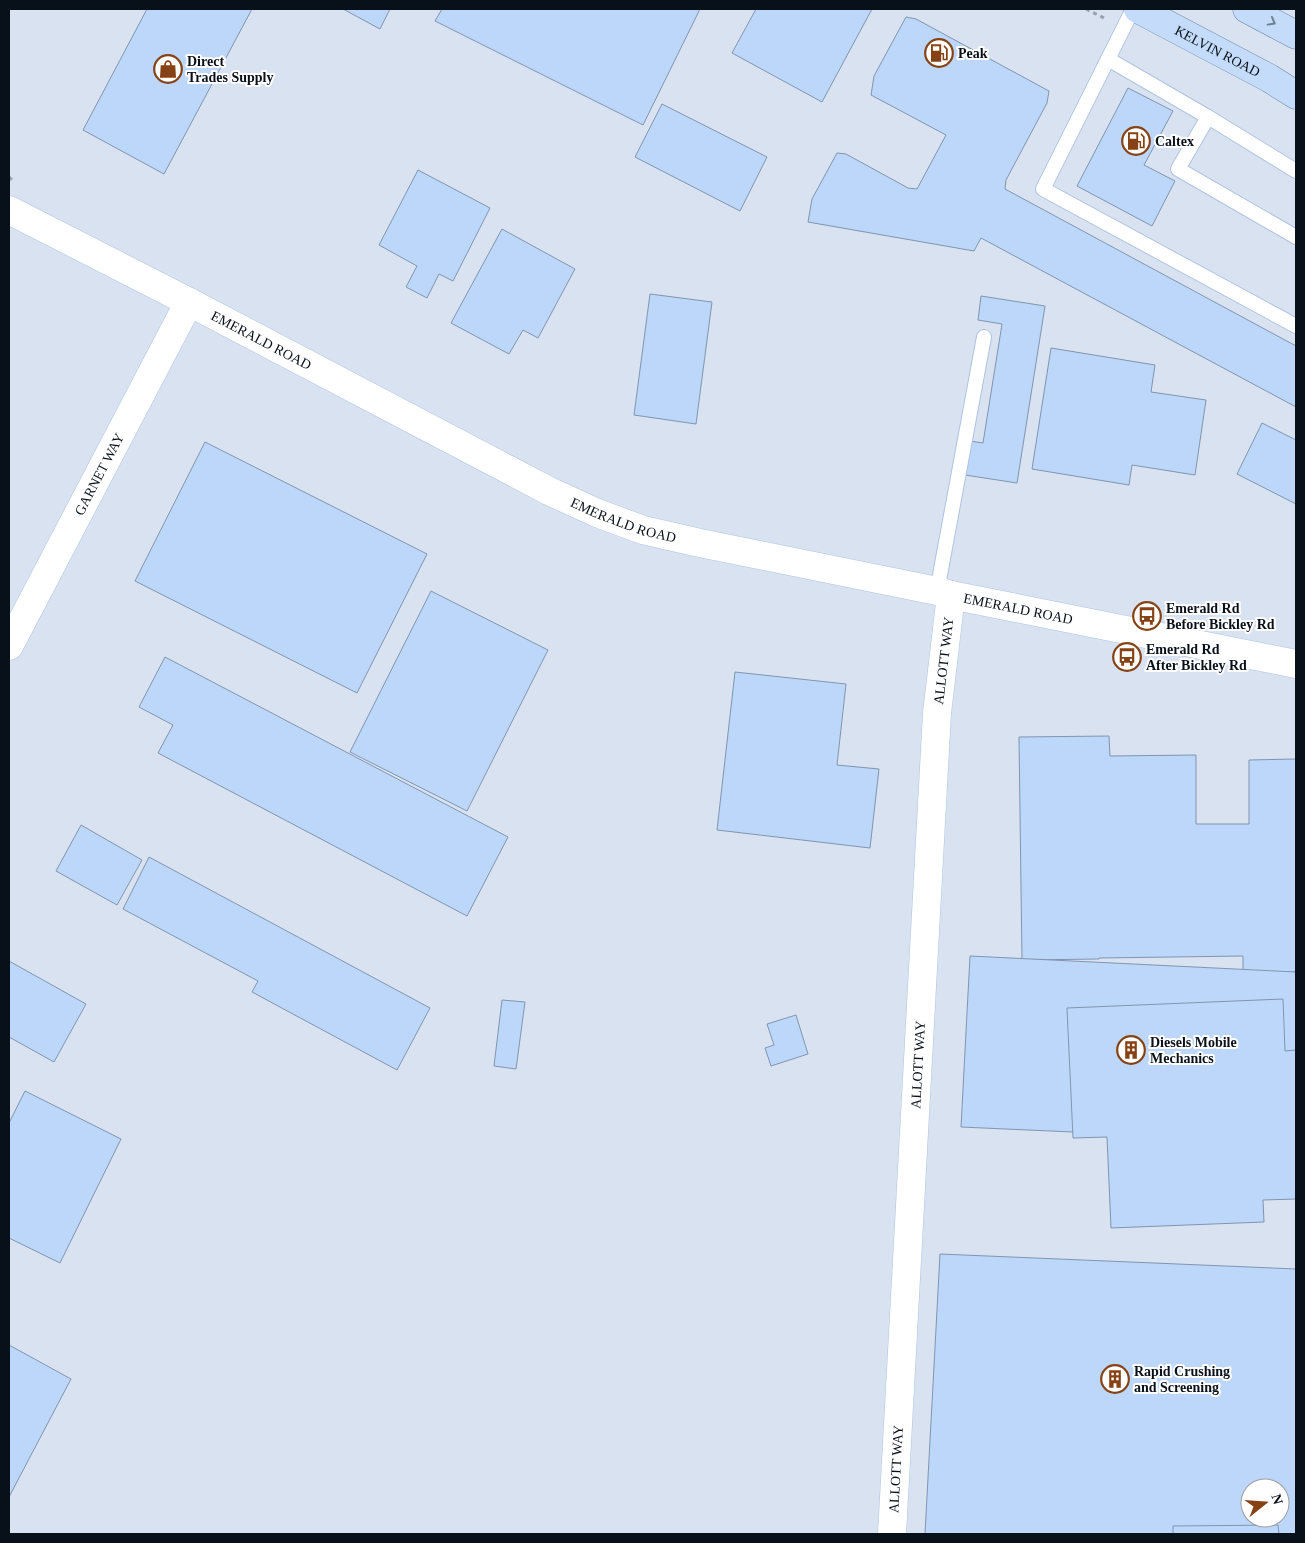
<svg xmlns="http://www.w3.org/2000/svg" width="1305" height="1543" viewBox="0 0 1305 1543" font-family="'Times New Roman',serif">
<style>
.built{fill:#d8e2f1;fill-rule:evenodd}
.building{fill:#bcd7f9;stroke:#8095af;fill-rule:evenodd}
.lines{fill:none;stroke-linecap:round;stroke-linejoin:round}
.service-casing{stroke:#afc4e0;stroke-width:16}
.minor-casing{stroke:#afc4e0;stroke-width:29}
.primary-casing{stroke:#6985a8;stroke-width:29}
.path{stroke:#98a1ac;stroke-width:3;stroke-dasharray:4 4;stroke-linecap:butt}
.service{stroke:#fff;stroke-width:14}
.minor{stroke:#fff;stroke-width:28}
.primary{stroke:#c4dcf9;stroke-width:28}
.oneway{stroke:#6f8094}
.labels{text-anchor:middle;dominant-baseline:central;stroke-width:4;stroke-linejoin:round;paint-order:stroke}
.street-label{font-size:14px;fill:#081019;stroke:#fff}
.poi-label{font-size:14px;font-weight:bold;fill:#081019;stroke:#fff;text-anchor:start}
</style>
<rect width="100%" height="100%" fill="#eaf3ff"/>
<path class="built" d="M9 9H1296V1534H9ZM1250 1488H1280V1518H1250Z"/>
<g class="building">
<polygon points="147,9 252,9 164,174 83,130"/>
<polygon points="343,9 390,9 380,29"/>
<polygon points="442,9 700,9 643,125 435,21"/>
<polygon points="756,9 872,9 822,102 732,53"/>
<polygon points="906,17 916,19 1049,91 1047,103 1006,180 1005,189 1296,346 1296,407 981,238 974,251 808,222 812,199 837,153 846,154 908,188 917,189 946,135 871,95 874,76"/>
<polygon points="1128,88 1173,111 1144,165 1175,181 1152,226 1077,186"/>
<polygon points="662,104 767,157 740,211 635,157"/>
<polygon points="418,170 490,208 453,281 439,274 427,298 406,287 417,266 379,245"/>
<polygon points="502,229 575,269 538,338 523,330 509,354 451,323"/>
<polygon points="650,294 712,302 696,424 634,415"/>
<polygon points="981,296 1045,306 1017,483 965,475 970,441 983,443 1002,324 978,320"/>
<polygon points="1051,348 1155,365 1151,392 1206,400 1195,475 1132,465 1129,485 1032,469"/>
<polygon points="1262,423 1296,440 1296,504 1237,474"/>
<polygon points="205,442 427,554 357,693 135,581"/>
<polygon points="431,591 548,650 467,811 350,752"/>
<polygon points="165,657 508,837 467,916 158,753 173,725 139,707"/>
<polygon points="735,672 846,684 837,765 879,769 870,848 717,830"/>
<polygon points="1109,736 1110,756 1196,755 1196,824 1249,824 1249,760 1296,759 1296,972 1243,973 1243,956 1099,958 1099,959 1022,960 1019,737"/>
<polygon points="81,825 142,860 117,905 56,871"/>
<polygon points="149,857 430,1008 397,1070 252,992 258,981 123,909"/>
<polygon points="970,956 1296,972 1296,1142 961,1127"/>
<polygon points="9,961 86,1004 54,1062 9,1037"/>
<polygon points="1283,999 1285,1051 1296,1050 1296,1199 1263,1200 1264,1222 1111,1228 1107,1137 1073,1138 1067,1008"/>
<polygon points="502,1000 525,1002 516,1069 494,1066"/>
<polygon points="796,1015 808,1054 771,1066 765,1048 774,1045 767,1024"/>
<polygon points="25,1091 121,1139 60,1263 9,1238 9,1123"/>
<path d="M940 1254 1296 1269V1534H925ZM1250 1488H1280V1518H1250Z"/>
<polygon points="9,1345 71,1379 9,1497"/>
<polygon points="1278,1525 1279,1534 1173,1534 1173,1526"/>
</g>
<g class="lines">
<defs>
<g id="service">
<polyline points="1133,9 1043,189 1296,326"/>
<polyline points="1108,59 1208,117 1178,169 1296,237"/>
<polyline points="1208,117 1296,171"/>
<polyline points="937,591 984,337"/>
</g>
<g id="minor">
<path id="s1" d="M9 210 189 302 549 491 597 513 643 530 700 543 937 591 951 595 1296 664"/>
<path id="s2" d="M9 646 189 302"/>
<path id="s3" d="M892 1534 937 713 951 595"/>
</g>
<g id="primary">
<path id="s4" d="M1138 9 1269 78 1296 95"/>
<polyline points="1247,9 1296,35"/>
</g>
</defs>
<use href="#service" class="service-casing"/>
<use href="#minor" class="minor-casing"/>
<use href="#primary" class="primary-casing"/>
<g class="path">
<polyline points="1086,9 1106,19"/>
<polyline points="9,177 14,182"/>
</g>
<use href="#service" class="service"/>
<use href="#minor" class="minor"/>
<use href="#primary" class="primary"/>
</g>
<defs><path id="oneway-chevron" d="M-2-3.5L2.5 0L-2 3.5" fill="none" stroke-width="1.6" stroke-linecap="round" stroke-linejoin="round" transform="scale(1.25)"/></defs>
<use class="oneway" href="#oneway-chevron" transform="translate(1272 22) rotate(29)"/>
<defs>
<symbol id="fuel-ring" viewBox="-11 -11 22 22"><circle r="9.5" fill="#fff" stroke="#864215" stroke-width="1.5"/><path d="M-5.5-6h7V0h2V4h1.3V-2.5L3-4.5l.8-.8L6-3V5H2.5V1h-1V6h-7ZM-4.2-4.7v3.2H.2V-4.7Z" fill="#864215"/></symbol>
<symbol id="shop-ring" viewBox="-11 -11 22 22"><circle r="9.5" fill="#fff" stroke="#864215" stroke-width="1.5"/><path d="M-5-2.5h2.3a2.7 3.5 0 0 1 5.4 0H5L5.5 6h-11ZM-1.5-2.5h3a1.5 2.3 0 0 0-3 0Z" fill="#864215"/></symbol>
<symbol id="bus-ring" viewBox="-11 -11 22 22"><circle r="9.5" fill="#fff" stroke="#864215" stroke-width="1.5"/><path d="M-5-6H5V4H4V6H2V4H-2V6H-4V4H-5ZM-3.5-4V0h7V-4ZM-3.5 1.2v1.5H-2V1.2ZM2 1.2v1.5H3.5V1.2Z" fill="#864215"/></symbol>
<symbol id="building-ring" viewBox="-11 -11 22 22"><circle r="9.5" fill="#fff" stroke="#864215" stroke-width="1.5"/><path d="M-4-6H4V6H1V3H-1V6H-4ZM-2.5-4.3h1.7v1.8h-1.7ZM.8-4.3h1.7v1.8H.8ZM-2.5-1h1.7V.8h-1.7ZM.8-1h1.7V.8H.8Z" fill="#864215"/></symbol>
</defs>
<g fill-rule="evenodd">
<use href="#fuel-ring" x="923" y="37" width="32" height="32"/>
<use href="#shop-ring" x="152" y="53" width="32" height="32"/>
<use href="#fuel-ring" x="1120" y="125" width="32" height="32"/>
<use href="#bus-ring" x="1131" y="600" width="32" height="32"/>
<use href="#bus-ring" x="1111" y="641" width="32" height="32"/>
<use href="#building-ring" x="1115" y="1034" width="32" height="32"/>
<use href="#building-ring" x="1099" y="1363" width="32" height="32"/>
</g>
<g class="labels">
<g class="street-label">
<text stroke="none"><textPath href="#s4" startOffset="90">KELVIN ROAD</textPath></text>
<text stroke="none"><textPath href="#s1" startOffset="284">EMERALD ROAD</textPath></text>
<text stroke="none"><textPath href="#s2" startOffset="194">GARNET WAY</textPath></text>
<text stroke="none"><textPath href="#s1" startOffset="689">EMERALD ROAD</textPath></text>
<text stroke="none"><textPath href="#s1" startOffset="1094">EMERALD ROAD</textPath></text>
<text stroke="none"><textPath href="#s3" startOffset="875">ALLOTT WAY</textPath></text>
<text stroke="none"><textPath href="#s3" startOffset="470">ALLOTT WAY</textPath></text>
<text stroke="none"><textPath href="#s3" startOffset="65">ALLOTT WAY</textPath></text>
</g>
<g class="poi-label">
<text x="958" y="53">Peak</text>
<text x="187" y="61">Direct<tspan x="187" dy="16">Trades Supply</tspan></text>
<text x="1155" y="141">Caltex</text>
<text x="1166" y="608">Emerald Rd<tspan x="1166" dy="16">Before Bickley Rd</tspan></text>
<text x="1146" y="649">Emerald Rd<tspan x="1146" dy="16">After Bickley Rd</tspan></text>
<text x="1150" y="1042">Diesels Mobile<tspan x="1150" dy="16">Mechanics</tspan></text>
<text x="1134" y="1371">Rapid Crushing<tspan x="1134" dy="16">and Screening</tspan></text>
</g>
</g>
<rect width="1305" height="1543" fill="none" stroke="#081019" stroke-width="20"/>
<g transform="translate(1265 1503) rotate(73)"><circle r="24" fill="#ffffff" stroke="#9c9fa3"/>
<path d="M0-4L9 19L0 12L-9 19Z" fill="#864215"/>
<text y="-8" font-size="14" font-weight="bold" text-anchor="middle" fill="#081019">N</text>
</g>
</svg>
